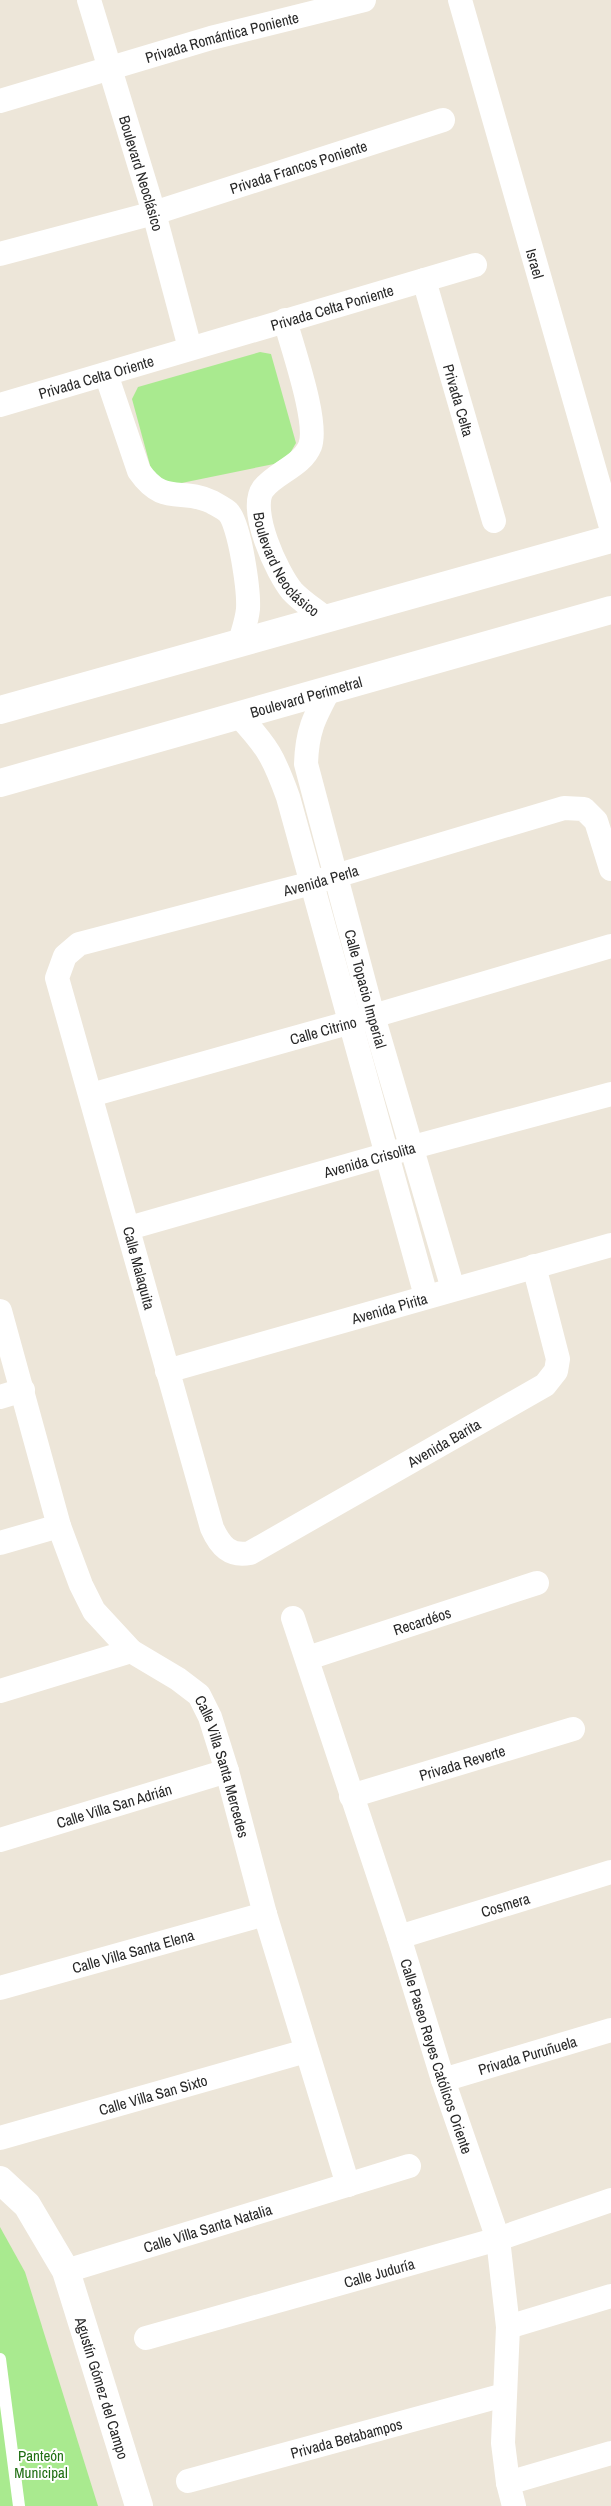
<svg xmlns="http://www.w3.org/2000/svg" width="611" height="2506" viewBox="0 0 611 2506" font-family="'Archivo Narrow',sans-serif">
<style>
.green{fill:#a9ea8f}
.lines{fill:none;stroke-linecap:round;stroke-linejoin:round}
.lane{stroke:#fff;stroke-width:12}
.street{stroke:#fff;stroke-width:24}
.secondary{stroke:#fff;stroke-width:28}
.labels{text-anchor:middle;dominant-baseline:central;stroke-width:4;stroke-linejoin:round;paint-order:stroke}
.street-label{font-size:15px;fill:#292929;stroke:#fff}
.park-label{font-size:15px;fill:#1f6e12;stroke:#fff}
</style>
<rect width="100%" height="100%" fill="#ede6d9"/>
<g class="green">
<polygon points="260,352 271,354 296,443 289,455 274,464 162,487 154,480 132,399 138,387"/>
<polygon points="0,2227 25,2272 98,2506 0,2506"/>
</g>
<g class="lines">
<polyline class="lane" points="0,2359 19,2506"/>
<g class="street">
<path id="s1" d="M89 0 154 213 190 348"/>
<path id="s2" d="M460 0 611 527"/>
<path id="s3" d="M0 101 211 38 364 0"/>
<path id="s4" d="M0 254 154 213 443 120"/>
<path id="s5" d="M424 280 494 521"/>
<path id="s6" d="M285 320C292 347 319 422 310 446 302 466 275 473 263 489 248 510 277 573 292 591 301 601 314 609 325 618"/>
<path d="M106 374 139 471C164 507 181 487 212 502 217 505 225 509 228 512 240 524 249 591 248 609 247 620 243 631 240 642"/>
<path id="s7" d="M0 405 475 265"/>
<path id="s8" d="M329 690C314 718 307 731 306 764L373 1016 453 1289"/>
<path d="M239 716C268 747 274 758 288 797L426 1296"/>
<path id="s9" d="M91 1095 373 1016 611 946"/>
<path id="s10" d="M129 1228 413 1147 611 1094"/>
<path id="s11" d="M534 1266 558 1359 556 1371 545 1385 250 1553C230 1557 220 1546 212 1528L57 978 65 956 79 944 312 883 564 808 584 809 596 821 611 869"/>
<path id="s12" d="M0 1311 59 1526 81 1585 94 1611 131 1651 178 1679 199 1695 210 1717 227 1771 265 1914 348 2185"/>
<path id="s13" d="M167 1371 611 1245"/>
<polyline points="0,1397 23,1390"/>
<polyline points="0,1543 59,1526"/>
<path id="s14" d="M293 1618 399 1937 443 2080 498 2239 508 2327 503 2443 508 2483 514 2506"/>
<path id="s15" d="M308 1658 537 1583"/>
<polyline points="0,1691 131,1651"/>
<path id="s16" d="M351 1796 573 1729"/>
<path id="s17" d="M0 1840 227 1771"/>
<path id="s18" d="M399 1937 611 1872"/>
<path id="s19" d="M0 1988 265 1914"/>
<path id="s20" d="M443 2080 611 2030"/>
<path id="s21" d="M0 2138 306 2051"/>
<path id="s22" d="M66 2271 409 2166"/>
<polyline points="508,2327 611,2296"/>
<path id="s23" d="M146 2338 498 2239 611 2200"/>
<path id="s24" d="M188 2481 504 2395"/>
<polyline points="508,2483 611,2453"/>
</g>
<g class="secondary">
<polyline points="0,710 611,539"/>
<path id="s25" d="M0 783 611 610"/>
<path id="s26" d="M0 2180 27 2205 66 2271 139 2506"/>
</g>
</g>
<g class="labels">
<g class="street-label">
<text stroke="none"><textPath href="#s3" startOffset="231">Privada Romántica Poniente</textPath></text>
<text stroke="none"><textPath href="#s4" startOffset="311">Privada Francos Poniente</textPath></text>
<text stroke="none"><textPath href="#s1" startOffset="181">Boulevard Neoclásico</textPath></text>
<text stroke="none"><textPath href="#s2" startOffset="274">Israel</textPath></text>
<text stroke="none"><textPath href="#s7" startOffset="346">Privada Celta Poniente</textPath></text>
<text stroke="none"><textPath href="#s7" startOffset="100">Privada Celta Oriente</textPath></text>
<text stroke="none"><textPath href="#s5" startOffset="125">Privada Celta</textPath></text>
<text stroke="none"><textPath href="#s6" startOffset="278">Boulevard Neoclásico</textPath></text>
<text stroke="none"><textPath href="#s25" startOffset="318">Boulevard Perimetral</textPath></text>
<text stroke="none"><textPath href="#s11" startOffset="1379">Avenida Perla</textPath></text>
<text stroke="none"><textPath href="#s8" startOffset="311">Calle Topacio Imperial</textPath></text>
<text stroke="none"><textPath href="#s9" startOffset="241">Calle Citrino</textPath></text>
<text stroke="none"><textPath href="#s10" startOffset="250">Avenida Crisolita</textPath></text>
<text transform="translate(139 1268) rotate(75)">Calle Malaquita</text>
<text stroke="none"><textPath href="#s13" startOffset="231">Avenida Pirita</textPath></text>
<text transform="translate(444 1443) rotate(-30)">Avenida Barita</text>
<text stroke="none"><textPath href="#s15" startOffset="120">Recardéos</textPath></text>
<text stroke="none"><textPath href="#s16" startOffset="116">Privada Reverte</textPath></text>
<text stroke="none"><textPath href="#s12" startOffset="526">Calle Villa Santa Mercedes</textPath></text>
<text stroke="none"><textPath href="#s17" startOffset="119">Calle Villa San Adrián</textPath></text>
<text stroke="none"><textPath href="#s18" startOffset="111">Cosmera</textPath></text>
<text stroke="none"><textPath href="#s19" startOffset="138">Calle Villa Santa Elena</textPath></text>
<text stroke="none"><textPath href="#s20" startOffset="88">Privada Puruñuela</textPath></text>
<text stroke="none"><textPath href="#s14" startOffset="461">Calle Paseo Reyes Católicos Oriente</textPath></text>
<text stroke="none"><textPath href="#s21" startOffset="159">Calle Villa San Sixto</textPath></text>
<text stroke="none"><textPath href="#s22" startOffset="148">Calle Villa Santa Natalia</textPath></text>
<text stroke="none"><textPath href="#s23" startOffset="242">Calle Juduría</textPath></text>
<text stroke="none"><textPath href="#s26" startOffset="236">Agustín Gómez del Campo</textPath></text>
<text stroke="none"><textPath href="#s24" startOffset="164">Privada Betabampos</textPath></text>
</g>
<g class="park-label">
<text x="41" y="2455">Panteón<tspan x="41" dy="17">Municipal</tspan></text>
</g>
</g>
</svg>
